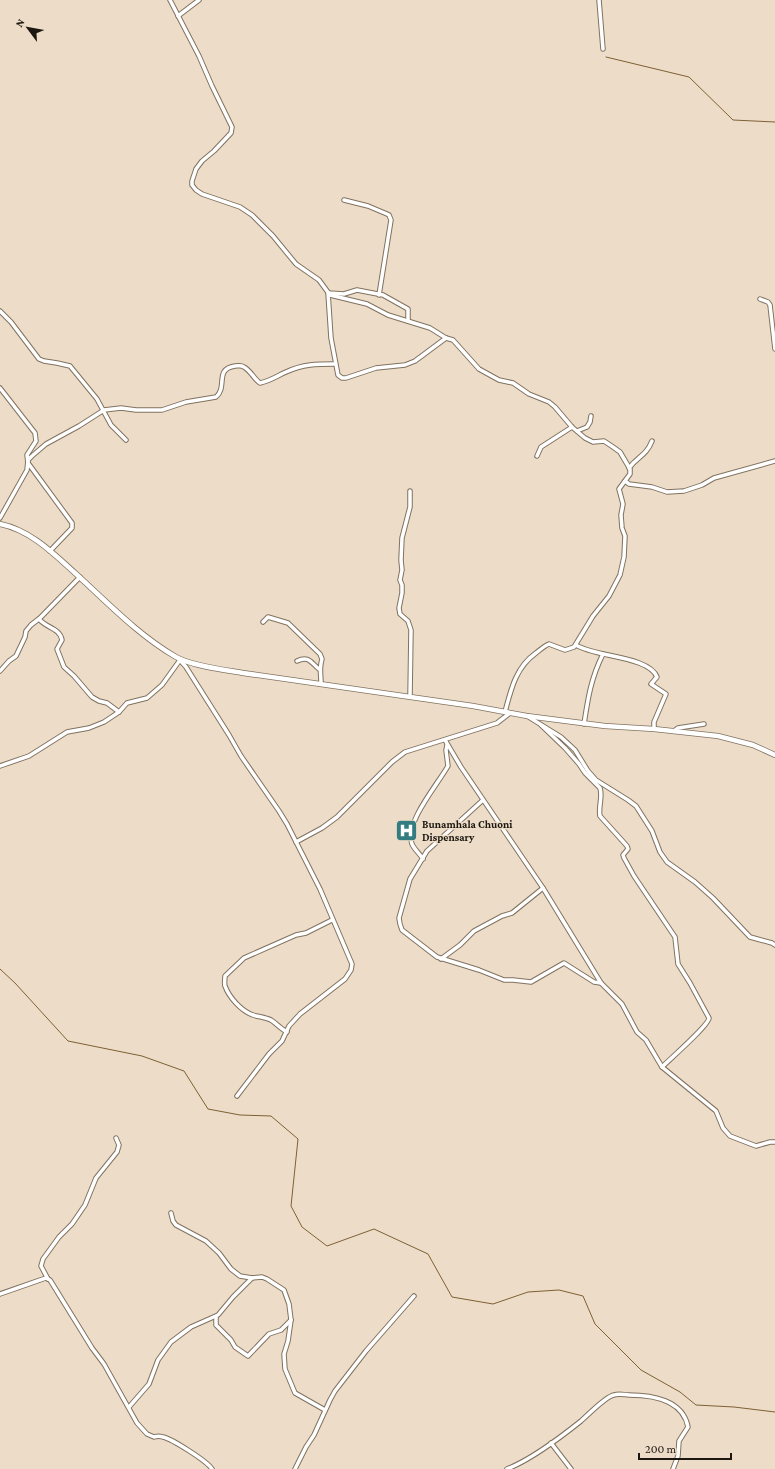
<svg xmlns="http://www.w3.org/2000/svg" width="775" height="1469" viewBox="0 0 775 1469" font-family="'Crimson Pro',serif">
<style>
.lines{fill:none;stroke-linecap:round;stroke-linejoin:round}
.stream{stroke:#7d6034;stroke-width:1}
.minor-casing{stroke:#807260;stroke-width:5.5}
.tertiary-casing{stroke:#807260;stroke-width:6}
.minor{stroke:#fff;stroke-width:3.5}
.tertiary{stroke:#fff;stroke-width:4.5}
.labels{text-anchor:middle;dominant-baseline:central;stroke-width:3;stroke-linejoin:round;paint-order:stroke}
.poi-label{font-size:11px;font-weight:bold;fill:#1c1710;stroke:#edddc8;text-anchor:start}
</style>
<rect width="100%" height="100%" fill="#edddc8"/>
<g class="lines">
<g class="stream">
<polyline points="606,57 689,77 733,120 775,122"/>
<polyline points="0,969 15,983 68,1041 142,1056 184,1071 208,1109 240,1115 271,1116 298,1139 291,1206 302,1227 327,1246 374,1229 428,1254 452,1297 493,1304 528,1292 559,1290 583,1296 595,1324 641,1370 680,1392 696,1405 734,1407 775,1412"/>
</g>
<defs>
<g id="minor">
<path d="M170 0 199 56 212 86 232 127 231 133 214 151 202 161 196 169 192 181V185L196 190 202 194 240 207 252 215 273 236 296 264 319 280 330 295 367 304 388 315 430 328 446 338 453 340 479 369 499 380 513 383 529 394 549 402 555 407 572 427 585 438 593 442 604 441 613 447 620 452 630 469V474L619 489 623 504 621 515 622 528 625 536 624 557 620 575 609 596 593 616 574 647 565 650 549 644C544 646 540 650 536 653 516 667 511 689 505 712"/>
<polyline points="599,0 603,49"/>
<polyline points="178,16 199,0"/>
<polyline points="344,200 368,206 387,214 389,215 391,220 379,295"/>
<polyline points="760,299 768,302 770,305 775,349"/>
<polyline points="0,311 11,322 39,359 44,361 57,363 70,366 97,399 111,425 126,440"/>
<polyline points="408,321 408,309 383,295 357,290 344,294 328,293 331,338 338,375 342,378 346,378 376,368 405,365 415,361 446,338"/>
<polyline points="0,388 35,433 36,441 27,455 28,463 72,523 72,528 50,551"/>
<polyline points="577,431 587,427 590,422 591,416"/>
<polyline points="537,456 541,447 572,427"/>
<path d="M629 468C638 456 646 456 652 441"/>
<polyline points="625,481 629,484 652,487 667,492 684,491 702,485 714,478 775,461"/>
<path d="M0 518 27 470 28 460 32 456 46 444 79 426 104 410 121 408 136 410H162L186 402 216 397C228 387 214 369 235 366 239 366 241 365 244 367 251 371 254 379 260 383 270 381 277 376 286 372 303 364 317 364 335 364"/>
<path d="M39 619C46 628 60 628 62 640L57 649 64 667 74 676 92 697 99 701 107 703 119 712"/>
<path d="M263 622 268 617 288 623 320 654 322 659C319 669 321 674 321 683"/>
<path d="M576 645C594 657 649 656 657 677L651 684 666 694 654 722V729"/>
<polyline points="179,659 186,667 229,735 241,756 279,811 287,824 320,889 352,964 351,970 345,979 300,1014 289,1026 282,1041 269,1054 237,1096"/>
<path d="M297 661C309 655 311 663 319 669"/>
<polyline points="0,671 9,661 16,656 25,637 26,631 31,625 40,618 80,577"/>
<polyline points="410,696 411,630 408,621 400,614 399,608 402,593 402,585 400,580 402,570 401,560 402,538 410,507 410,491"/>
<polyline points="527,716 561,737 575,750 588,771 596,780 628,800 636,806 652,831 660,852 667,862 695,882 713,898 750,937 772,943 775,945"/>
<path d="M584 724C588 698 591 678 603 654"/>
<path d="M541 725 565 748 579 764 585 773 600 788C603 797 598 807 600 816L627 846 628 849 623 855 624 858 634 876 675 937 678 964 690 983 709 1018C709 1025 670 1059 662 1067"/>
<polyline points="674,731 678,728 704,724"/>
<polyline points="445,740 461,767 543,888 601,983 622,1004 637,1032 646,1040 662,1067 716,1111 723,1128 730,1136 756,1146 770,1142 775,1142"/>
<polyline points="0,766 29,756 67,732 89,728 104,722 119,712 127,703 147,698 162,685 180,660"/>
<polyline points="483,800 427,851 410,879 399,918 400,924 402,930 437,957 479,970 504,980 513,980 531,982 564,963 594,982 601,983"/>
<polyline points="296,842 322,828 337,817 392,762 405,752 497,723 510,713"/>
<path d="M423 859C420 854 414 849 412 844 404 823 438 784 448 766L446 750 447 745"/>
<polyline points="441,959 460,945 474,931 502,916 512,913 543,888"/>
<path d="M287 1032C281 1029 277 1024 271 1020 265 1017 259 1017 253 1015 241 1011 229 997 225 986 224 983 225 979 225 976L244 958 296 935 306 933 332 920"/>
<polyline points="171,1213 173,1221 176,1225 206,1241 219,1253 231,1269 240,1276 252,1278 262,1277 267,1279 284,1290 289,1304 291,1320 288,1341 284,1354 285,1369 295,1393 325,1410"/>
<polyline points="48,1279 41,1266 43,1259 59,1237 72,1224 85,1205 96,1178 117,1152 119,1145 116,1138"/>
<path d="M0 1294 43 1279 46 1278 50 1280 92 1348 104 1364 137 1423 147 1434 154 1437C157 1436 160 1436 163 1437 172 1439 207 1461 212 1469"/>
<polyline points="216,1317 216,1325 231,1340 235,1347 248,1356 269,1334 281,1330 291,1320"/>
<polyline points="129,1407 149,1384 158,1360 171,1342 191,1327 218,1315 233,1297 252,1278"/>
<polyline points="551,1443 571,1469"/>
<polyline points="295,1469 306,1447 314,1435 330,1400 335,1391 366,1351 414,1296"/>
<path d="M507 1469C530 1460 561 1437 581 1421 588 1415 606 1396 614 1395 619 1393 625 1395 629 1395 652 1395 683 1400 688 1427L679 1441 678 1456 673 1469"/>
</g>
<path id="tertiary" d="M0 524C30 530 53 553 75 573 107 602 138 635 176 657 192 666 225 670 243 673L473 706 527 716 605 726 654 729 718 736 753 745 775 755"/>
</defs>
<use href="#minor" class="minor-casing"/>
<use href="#tertiary" class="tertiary-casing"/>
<use href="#minor" class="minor"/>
<use href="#tertiary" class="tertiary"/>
</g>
<defs>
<symbol id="hospital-square" viewBox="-11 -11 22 22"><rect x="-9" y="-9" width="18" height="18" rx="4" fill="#337c80" stroke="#edddc8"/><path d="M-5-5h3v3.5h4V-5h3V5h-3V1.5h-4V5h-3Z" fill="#fff"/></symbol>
</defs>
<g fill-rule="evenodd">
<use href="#hospital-square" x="394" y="818" width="25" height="25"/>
</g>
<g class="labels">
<g class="poi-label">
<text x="422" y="824">Bunamhala Chuoni<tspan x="422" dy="13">Dispensary</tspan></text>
</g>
</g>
<g transform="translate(28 28) rotate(302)" stroke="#edddc8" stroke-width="3" paint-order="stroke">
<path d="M0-3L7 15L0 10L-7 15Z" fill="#1c1710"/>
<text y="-6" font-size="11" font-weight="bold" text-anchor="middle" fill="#1c1710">N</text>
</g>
<path d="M639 1453v6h92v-6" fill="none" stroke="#1c1710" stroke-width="2"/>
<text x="645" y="1453" font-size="12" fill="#1c1710" stroke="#edddc8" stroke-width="3" paint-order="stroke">200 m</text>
</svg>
